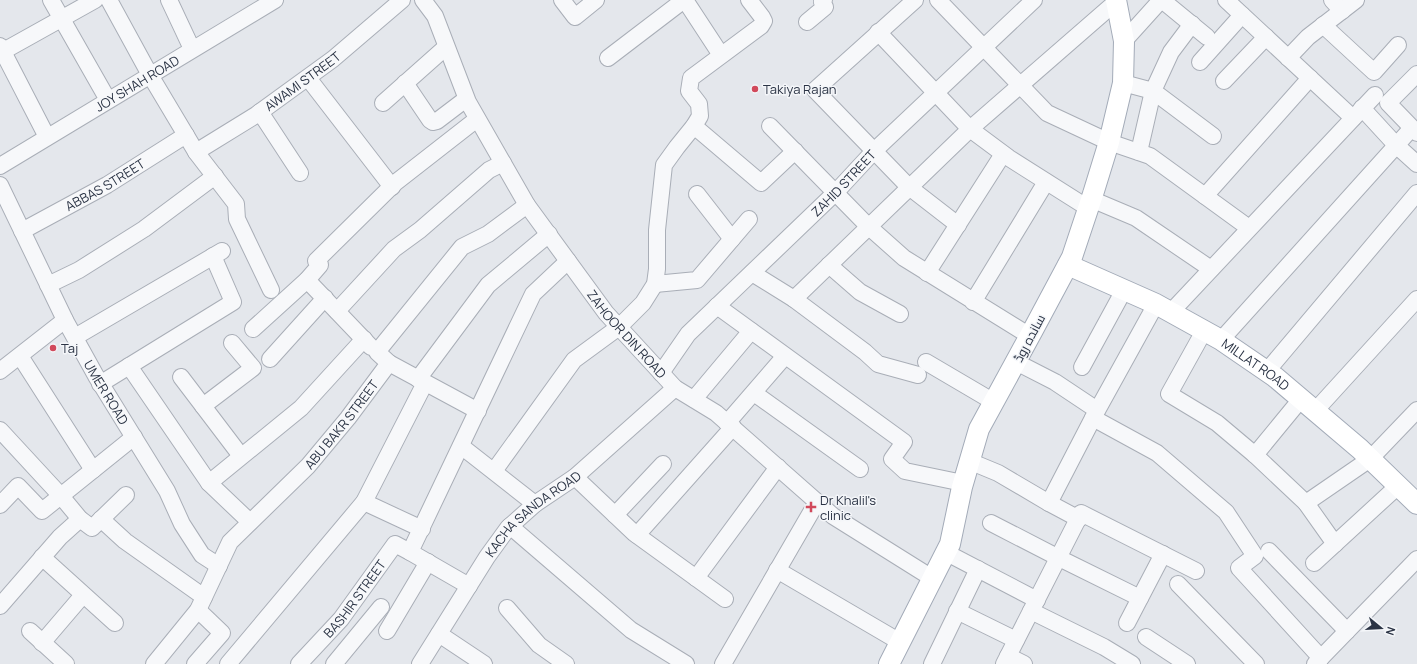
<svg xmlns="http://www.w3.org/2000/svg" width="1417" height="664" viewBox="0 0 1417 664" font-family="Manrope,Cairo,sans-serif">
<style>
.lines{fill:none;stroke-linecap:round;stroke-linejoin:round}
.minor-casing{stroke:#a9aeb7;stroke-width:18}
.major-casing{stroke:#a3abb8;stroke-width:22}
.minor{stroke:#f7f8fa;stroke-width:16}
.major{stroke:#fff;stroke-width:20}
.poi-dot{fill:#d1495b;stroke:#f4f6f9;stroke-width:1.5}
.labels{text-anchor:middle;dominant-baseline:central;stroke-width:3;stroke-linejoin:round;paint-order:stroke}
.street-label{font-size:13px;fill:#2b3445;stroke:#f4f6f9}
.poi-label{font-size:13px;fill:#2b3445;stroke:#f4f6f9;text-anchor:start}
</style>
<rect width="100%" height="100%" fill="#e4e7ec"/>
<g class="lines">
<defs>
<g id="minor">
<polyline points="51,0 108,100"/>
<polyline points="109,0 150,75 196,152 236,204 237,219 271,290"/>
<polyline points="169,0 192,49"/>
<path id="s1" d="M423 0 435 16 468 102 527 205 606 313 675 388 716 413 833 516 932 578"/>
<polyline points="562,0 575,17 596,0"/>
<polyline points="685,0 721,55"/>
<polyline points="915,0 815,90 909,187 958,225"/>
<polyline points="938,0 1047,113 1109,142 1150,156 1249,228"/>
<polyline points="1162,0 1207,37"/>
<polyline points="1226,0 1353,118"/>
<polyline points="1332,0 1342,11"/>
<polyline points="807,22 825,7 822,2 824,0"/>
<polyline points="1323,25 1374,72 1398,45"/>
<polyline points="878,32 970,129 1009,158 1088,208"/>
<polyline points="1124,41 1161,0"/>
<polyline points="0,46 47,137"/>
<polyline points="0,53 95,0"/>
<polyline points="608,58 684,0"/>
<polyline points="1288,58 1308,37 1356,0"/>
<polyline points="1200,62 1242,15"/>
<polyline points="1417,74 1388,103 1417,133"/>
<polyline points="308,78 392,187"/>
<polyline points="1224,81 1266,37"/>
<polyline points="405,83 430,120 433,122 437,121 466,99"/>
<polyline points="1123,83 1153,91 1213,136"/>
<polyline points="383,103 446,47"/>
<polyline points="1362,108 1396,145 1417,164"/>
<polyline points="260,112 300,173"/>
<polyline points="694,126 761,183 795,151"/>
<polyline points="770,126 868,226 904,258 1030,336"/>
<path id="s2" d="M196 152 256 115 333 59 402 0"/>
<polyline points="1139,152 1153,91 1171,52 1192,24"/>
<path id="s3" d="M0 166 275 0"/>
<path id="s4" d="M0 185 65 320 96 376 167 491 182 524 202 555 219 566"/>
<polyline points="697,194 732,239"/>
<polyline points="1205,196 1310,78"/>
<polyline points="1091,199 1136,218 1211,269"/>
<path id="s5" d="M22 231 107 185 186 135"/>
<polyline points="829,265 860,292 900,314"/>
<polyline points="752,273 794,299 970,129 1117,1"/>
<polyline points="927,273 1003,154"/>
<polyline points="307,280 371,347"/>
<polyline points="655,284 697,280 749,219"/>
<polyline points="48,285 79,270 144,229 215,176"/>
<polyline points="794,299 865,352 878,364 918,375"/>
<polyline points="973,302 1046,182"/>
<polyline points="1156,304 1093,418 1157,453 1226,512 1255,556 1239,568 1321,658"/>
<polyline points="717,306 904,442 892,459 905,471 963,483"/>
<polyline points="337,311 394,249 420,230 489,170 503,163"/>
<polyline points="1171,312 1375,95"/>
<polyline points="253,329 307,280 320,265 316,261 395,183 477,119"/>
<polyline points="1204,331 1169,394 1217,423 1255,455 1306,503 1335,544"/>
<polyline points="75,337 222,251"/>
<polyline points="1221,340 1411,129"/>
<polyline points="20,356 93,470"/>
<polyline points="270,359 325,298"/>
<polyline points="926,362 994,402"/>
<polyline points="1016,362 1055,382 1097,410"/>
<polyline points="389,363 478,411"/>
<polyline points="129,366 209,483 250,522"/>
<polyline points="1082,367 1124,290"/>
<polyline points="0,371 65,320"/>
<polyline points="1267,371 1417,193"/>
<path id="s6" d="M661 373 688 334 836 192 874 151 1034 0"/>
<polyline points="181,377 241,456"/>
<polyline points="418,379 488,285 549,234"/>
<polyline points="100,384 233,302 213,256"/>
<polyline points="754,393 860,469"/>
<polyline points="694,399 751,331"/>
<polyline points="203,406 253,368 232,343"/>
<polyline points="1315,411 1417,299"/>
<polyline points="727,423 785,356"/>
<polyline points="0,430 61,496 80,519 92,528 126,495"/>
<polyline points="461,446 535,504"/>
<polyline points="1255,455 1301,399"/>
<polyline points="969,461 998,473 1049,503"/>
<polyline points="494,471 574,360 619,327 643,303 655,284 657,269 657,230 664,165 677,147 694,126 700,116 699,104 689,91 691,78 761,26 764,21 762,17 749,0"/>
<polyline points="575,477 634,533 725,599"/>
<polyline points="209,483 301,408 364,339"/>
<polyline points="364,502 422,529"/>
<polyline points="1306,503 1370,459 1417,410"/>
<polyline points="0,505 18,486 42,511 134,437"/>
<polyline points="615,515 663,464"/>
<polyline points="101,519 125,541 204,597"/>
<polyline points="1079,519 1049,503 1093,418"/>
<polyline points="991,523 1059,558 1140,598"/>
<polyline points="510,526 631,630 686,664"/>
<polyline points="637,535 733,427"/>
<polyline points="1269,551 1347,631"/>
<polyline points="945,552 1037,600"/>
<polyline points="42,557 115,623"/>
<polyline points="1314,563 1398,486"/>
<polyline points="777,570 900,642"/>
<polyline points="696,578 778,467"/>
<polyline points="1178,584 1256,664"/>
<polyline points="469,586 410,552 533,294 568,261"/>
<polyline points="0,606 60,537 80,519"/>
<polyline points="507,608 539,645 566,664"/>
<polyline points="957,611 1016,640"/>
<polyline points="1031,611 1104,647 1132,664"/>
<polyline points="1127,623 1163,554"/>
<polyline points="30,631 66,664"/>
<polyline points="387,631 428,562"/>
<polyline points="439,634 484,664"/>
<polyline points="1146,637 1187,664"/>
<polyline points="42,643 83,595"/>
<polyline points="1008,656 1024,664"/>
<path id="s7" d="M154 664 198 610 230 542 308 466 348 418 389 363 377 352 462 247 488 234 527 205"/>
<polyline points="195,664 222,633 198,610"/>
<polyline points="228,664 364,502 425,383"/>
<path id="s8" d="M299 664 341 619 395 544 410 552"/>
<polyline points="334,664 381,607"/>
<path id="s9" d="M420 664 487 557 508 528 535 504 575 477 675 388"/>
<polyline points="723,664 817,502"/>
<polyline points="932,664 978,569"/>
<polyline points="1004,664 1081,513 1196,571"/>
<polyline points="1315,664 1417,559"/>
</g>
<g id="major">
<path id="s10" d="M1068 265 1156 304 1221 340 1275 377 1360 449 1417 504"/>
<polyline points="889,664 950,544 962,487 979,429 1033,330 1072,257 1093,194 1109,142 1123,83 1124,41 1116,0"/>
</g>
</defs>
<use href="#minor" class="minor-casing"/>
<use href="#major" class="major-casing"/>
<use href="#minor" class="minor"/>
<use href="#major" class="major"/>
</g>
<g class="poi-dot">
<circle cx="755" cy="89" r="4"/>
<circle cx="53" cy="348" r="4"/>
<path d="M809 501h4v4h4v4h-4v4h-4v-4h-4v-4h4z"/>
</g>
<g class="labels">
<g class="street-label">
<text stroke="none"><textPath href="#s2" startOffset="128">AWAMI STREET</textPath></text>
<text stroke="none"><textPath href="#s3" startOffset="160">JOY SHAH ROAD</textPath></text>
<text stroke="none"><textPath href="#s6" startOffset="264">ZAHID STREET</textPath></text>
<text stroke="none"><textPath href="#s5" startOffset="95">ABBAS STREET</textPath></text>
<text stroke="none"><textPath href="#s1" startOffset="394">ZAHOOR DIN ROAD</textPath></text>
<text transform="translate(1029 338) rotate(-62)">ساندہ روڈ</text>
<text stroke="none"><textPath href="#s10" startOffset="213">MILLAT ROAD</textPath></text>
<text stroke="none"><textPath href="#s4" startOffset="233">UMER ROAD</textPath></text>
<text stroke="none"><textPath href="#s7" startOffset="307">ABU BAKR STREET</textPath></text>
<text stroke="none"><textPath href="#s9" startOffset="190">KACHA SANDA ROAD</textPath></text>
<text stroke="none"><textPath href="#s8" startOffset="86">BASHIR STREET</textPath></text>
</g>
<g class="poi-label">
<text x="763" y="89">Takiya Rajan</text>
<text x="61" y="348">Taj</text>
<text x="820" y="500">Dr Khalil's<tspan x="820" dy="15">clinic</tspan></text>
</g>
</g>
<g transform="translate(1381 628) rotate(108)" stroke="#f4f6f9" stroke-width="3" paint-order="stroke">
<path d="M0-3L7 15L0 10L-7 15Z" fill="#2b3445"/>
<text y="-6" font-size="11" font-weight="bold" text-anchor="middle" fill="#2b3445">N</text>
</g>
</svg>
